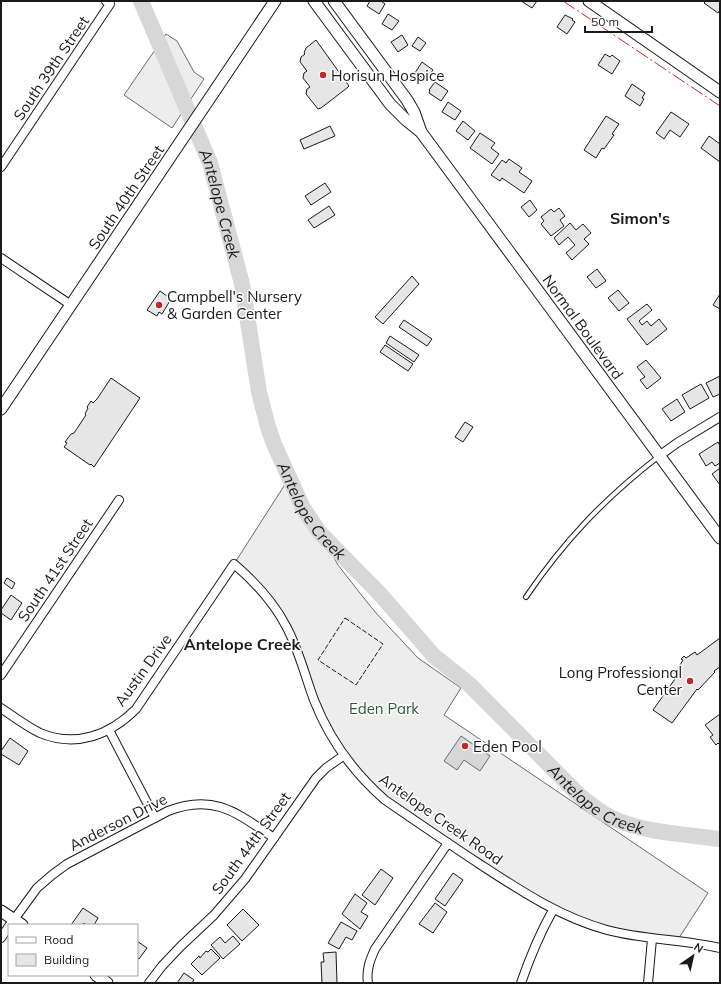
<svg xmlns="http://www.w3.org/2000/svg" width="721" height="984" viewBox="0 0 721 984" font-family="Mulish,sans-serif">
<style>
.built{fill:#ededed;stroke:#6a6a6a}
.water{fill:#d7d7d7;stroke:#6a6a6a}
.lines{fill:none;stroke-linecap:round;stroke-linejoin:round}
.river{stroke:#d7d7d7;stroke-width:16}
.building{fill:#e6e6e6;stroke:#1a1a1a}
.lane-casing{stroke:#1a1a1a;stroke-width:6}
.street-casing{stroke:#1a1a1a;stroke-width:10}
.secondary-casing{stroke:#1a1a1a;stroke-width:13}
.lane{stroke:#fff;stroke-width:4}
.street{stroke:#fff;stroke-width:8}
.secondary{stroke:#fff;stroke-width:11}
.fence{stroke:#1a1a1a;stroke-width:1;stroke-dasharray:5 2;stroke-linecap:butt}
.power{stroke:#c62828;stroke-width:1;stroke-dasharray:14 3 2 3;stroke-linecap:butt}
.poi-dot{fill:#c62828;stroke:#fff;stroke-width:1.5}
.labels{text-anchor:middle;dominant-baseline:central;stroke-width:3;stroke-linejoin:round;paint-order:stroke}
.street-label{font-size:15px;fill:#1a1a1a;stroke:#fff}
.poi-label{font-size:15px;fill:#1a1a1a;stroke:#fff;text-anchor:start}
.park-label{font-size:15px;fill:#2b5a34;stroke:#fff}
.water-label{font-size:16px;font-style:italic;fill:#1a1a1a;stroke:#fff}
.neighbourhood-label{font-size:16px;font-weight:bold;fill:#1a1a1a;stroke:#fff}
</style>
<rect width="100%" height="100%" fill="#fff"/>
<g class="built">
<polygon points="166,34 177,41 194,72 204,79 172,128 124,95"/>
<polygon points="293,472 311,516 338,565 363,597 376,613 418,658 461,688 444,715 708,893 677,941 631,935 553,910 385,800 338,748 286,626 234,564"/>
</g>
<polygon class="water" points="461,736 490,756 480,771 464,760 457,770 444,761"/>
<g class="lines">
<path class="river" id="s1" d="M141 1 210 163 242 284 259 392 268 427 274 444 303 508 320 533 379 593 434 656 469 684 579 795C589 803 599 812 612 818 645 833 684 834 720 839"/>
</g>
<g class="building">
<polygon points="370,1 381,1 385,4 379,14 367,6"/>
<polygon points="521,1 537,1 532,8"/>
<polygon points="706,1 720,1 720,10 718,13 704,3"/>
<polygon points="388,14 399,21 392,30 382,24"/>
<polygon points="565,15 573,19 572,20 575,22 567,34 557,27"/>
<polygon points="402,35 408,45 398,52 391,42"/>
<polygon points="418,37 426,43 420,51 412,46"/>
<polygon points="316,40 349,86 347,88 321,108 318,109 306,94 307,89 310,87 303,78 304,73 307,71 300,62 301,57 305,54 304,53 306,48"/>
<polygon points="605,54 610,57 612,55 620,61 612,74 598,65"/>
<polygon points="422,62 433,70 426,80 415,73"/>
<polygon points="435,82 448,91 441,101 429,93 430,91 429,90"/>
<polygon points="632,84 645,93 642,98 644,99 640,106 625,96"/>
<polygon points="448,102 461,111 455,120 442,112"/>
<polygon points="671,112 689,124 680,137 670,130 664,139 656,133"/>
<polygon points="606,116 619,124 612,134 614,135 604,149 602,148 596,158 584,150"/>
<polygon points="463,121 475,131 468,140 456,131"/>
<polygon points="330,126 335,136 304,149 300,140"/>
<polygon points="480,133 495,143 491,148 499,154 492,164 470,148"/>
<polygon points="709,136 720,144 720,162 701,148"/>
<polygon points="509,159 522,168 519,172 532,181 524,193 502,178 500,181 491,175 502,160 506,163"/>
<polygon points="325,183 331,192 311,205 305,196"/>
<polygon points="530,200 537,210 529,217 521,207"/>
<polygon points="329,206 335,215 314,228 308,220"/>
<polygon points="559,208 565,216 560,220 564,226 551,236 541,224 544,221 541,217 551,209 554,212"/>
<polygon points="570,223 576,230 583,224 591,233 584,239 589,244 572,260 566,253 575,245 568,237 559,245 554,238"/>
<polygon points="597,269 606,281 596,288 587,277"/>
<polygon points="412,276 419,284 383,324 375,317"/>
<polygon points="618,290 629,303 619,311 608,298"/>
<polygon points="160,291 171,299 162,314 159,312 157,316 147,310"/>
<polygon points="720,294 720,309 713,305"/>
<polygon points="647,304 652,310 639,321 642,325 647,321 651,326 659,319 667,329 647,345 627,319"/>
<polygon points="404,320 432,339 427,346 399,327"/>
<polygon points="390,336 419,355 414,362 386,343"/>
<polygon points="385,345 413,364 408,371 380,352"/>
<polygon points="646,360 661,378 647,389 640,380 645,377 637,367"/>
<polygon points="720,376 720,394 713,397 706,383"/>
<polygon points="111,378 140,398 94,467 91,464 90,465 64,447 67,443 65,442 71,434 74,433 86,415 85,414 88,408 87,407 91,401 93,403 97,399"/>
<polygon points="701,384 709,398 690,409 682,395"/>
<polygon points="677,399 685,412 671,421 662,409"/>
<polygon points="465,422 473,427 463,442 455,437"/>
<polygon points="718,442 720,446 720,463 715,466 712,462 706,466 699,454"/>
<polygon points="720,468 720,485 712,474"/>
<polygon points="7,578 15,583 12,589 4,583"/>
<polygon points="11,595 22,603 11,620 1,613 1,610"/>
<polygon points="720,638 720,667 714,671 715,672 698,690 697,689 672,723 653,710 680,672 677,670 683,660 681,659 684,656 686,658 695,652 697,655"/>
<polygon points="720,714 720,745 718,743 716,745 710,737 713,735 705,725"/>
<polygon points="10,738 28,751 19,765 1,754 1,751"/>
<polygon points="381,869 393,878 375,905 362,895"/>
<polygon points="453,873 463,880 445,906 435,899"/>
<polygon points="355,894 367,903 361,912 368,916 360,929 342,914"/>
<polygon points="435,903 447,912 433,933 419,924"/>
<polygon points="83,908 98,918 94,925 86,925 84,923 82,925 71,925"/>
<polygon points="243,909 259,925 242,941 227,925"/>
<polygon points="341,922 357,931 352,940 346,937 339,949 328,943"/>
<polygon points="233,936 240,944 223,959 211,945 220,937 225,943"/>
<polygon points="137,941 147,948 139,959 137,958"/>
<polygon points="211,949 220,958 202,975 191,964 199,956 200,958 206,951 208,952"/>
<polygon points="336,952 337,983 322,983 321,962 324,962 323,953"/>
<polygon points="184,973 194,980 192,983 177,983"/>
</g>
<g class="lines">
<defs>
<path id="lane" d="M526 597C564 541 604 499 658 457"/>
<g id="street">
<polyline points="1,167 110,4 106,1"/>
<polyline points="1,258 71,305"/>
<polyline points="659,456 677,443 720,417"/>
<polyline points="1,675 119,500"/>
<path d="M1 708C14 717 26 726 40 733 76 748 110 735 136 709L234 564C255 582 273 601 286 626 299 650 305 676 314 700 330 741 353 772 385 800 417 822 449 844 481 865 521 891 560 917 607 930 644 940 683 939 720 948"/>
<polyline points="109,730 155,818"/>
<path d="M10 925 37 888 52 875 67 864 168 811C214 793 237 813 274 838"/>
<polyline points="1,938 9,926"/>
<polyline points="149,983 162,966 181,946 214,915 245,879 316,778 326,768 343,756"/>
<path d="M368 983C366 970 370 960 375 949L448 843"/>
<path d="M521 983C530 957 540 933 553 910"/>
<polyline points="648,983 652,939"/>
</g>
<g id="secondary">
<polyline points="314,1 390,104 406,120 421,132 720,538"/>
<polyline points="334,1 407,100 414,112 421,132"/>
<polyline points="589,1 720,92"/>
<polyline points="1,409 275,1"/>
<polyline points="1,911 22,925"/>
<polyline points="96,975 107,983"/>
</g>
</defs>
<use href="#lane" class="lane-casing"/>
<use href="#street" class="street-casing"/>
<use href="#secondary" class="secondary-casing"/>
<use href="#lane" class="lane"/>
<use href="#street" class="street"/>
<use href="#secondary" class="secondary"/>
<polygon class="fence" points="345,618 383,644 356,685 318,660"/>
<polyline class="power" points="563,1 720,106"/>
</g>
<g class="poi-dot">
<circle cx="323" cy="75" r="4"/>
<circle cx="159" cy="305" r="4"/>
<circle cx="690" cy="681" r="4"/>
<circle cx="465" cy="746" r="4"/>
</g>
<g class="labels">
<g class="street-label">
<text transform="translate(51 68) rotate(-56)">South 39th Street</text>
<text transform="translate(126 197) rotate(-56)">South 40th Street</text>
<text transform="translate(583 327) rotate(54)">Normal Boulevard</text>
<text transform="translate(55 570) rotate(-56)">South 41st Street</text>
<text transform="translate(143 670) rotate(-54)">Austin Drive</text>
<text transform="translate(441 819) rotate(35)">Antelope Creek Road</text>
<text transform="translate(118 822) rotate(-27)">Anderson Drive</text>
<text transform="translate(251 843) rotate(-54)">South 44th Street</text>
</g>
<g class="poi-label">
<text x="331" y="75">Horisun Hospice</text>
<text x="167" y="296">Campbell's Nursery<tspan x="167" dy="17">&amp; Garden Center</tspan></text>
<text x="682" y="672" text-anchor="end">Long Professional<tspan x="682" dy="17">Center</tspan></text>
<text x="473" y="746">Eden Pool</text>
</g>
<g class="park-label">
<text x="384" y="708">Eden Park</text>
</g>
<g class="water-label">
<text stroke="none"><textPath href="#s1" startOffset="218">Antelope Creek</textPath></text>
<text stroke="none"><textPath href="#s1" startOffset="542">Antelope Creek</textPath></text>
<text stroke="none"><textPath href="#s1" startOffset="951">Antelope Creek</textPath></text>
</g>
<g class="neighbourhood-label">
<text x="640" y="218">Simon's</text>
<text x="242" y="644">Antelope Creek</text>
</g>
</g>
<rect width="721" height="984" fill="none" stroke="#1a1a1a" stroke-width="4"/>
<rect x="8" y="924" width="130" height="52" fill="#ffffff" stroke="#a3a3a3"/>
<rect x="16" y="937" width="20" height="6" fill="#ffffff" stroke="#a3a3a3"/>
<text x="44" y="944" font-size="12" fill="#1a1a1a">Road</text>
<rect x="16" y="954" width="20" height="12" fill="#e6e6e6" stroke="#a3a3a3"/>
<text x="44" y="964" font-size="12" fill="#1a1a1a">Building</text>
<g transform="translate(693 956) rotate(34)" stroke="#ffffff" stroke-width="3" paint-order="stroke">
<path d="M0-3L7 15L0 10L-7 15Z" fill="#1a1a1a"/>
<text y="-6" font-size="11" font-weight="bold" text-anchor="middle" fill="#1a1a1a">N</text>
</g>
<path d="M585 26v6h67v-6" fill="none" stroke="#1a1a1a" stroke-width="2"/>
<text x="591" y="26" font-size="12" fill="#1a1a1a" stroke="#ffffff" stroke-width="3" paint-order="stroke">50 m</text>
</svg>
